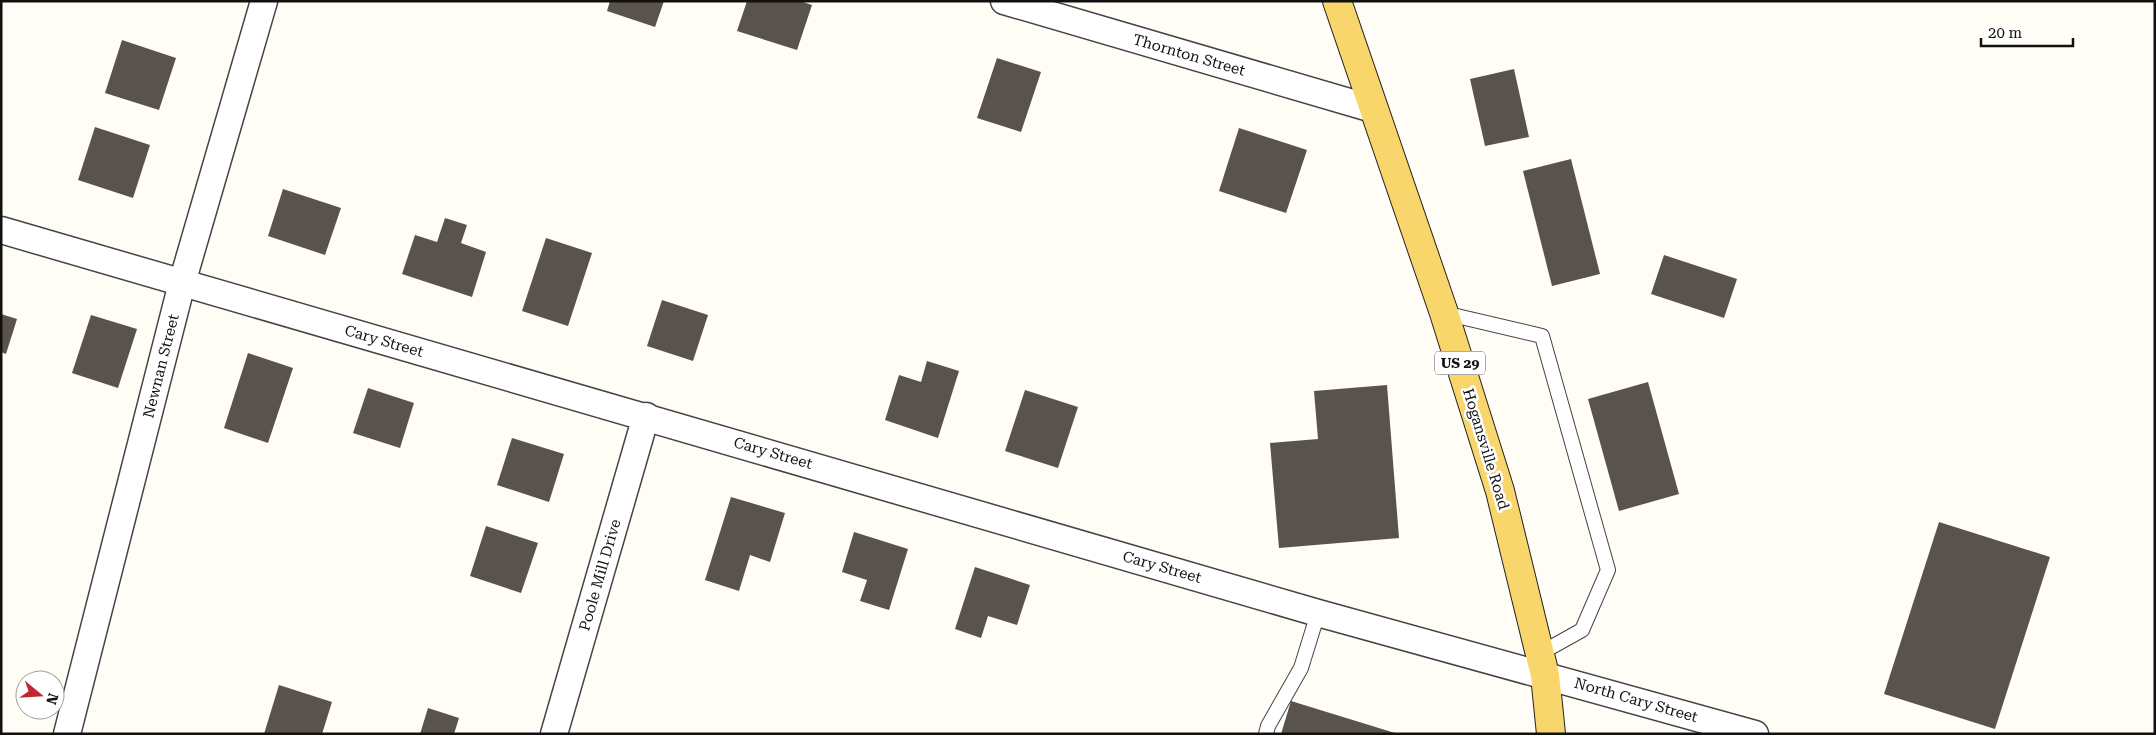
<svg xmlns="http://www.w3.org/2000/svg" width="2156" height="735" viewBox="0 0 2156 735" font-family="'Roboto Serif',serif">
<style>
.building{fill:#5a524d}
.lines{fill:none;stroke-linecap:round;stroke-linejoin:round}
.service-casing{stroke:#444;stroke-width:16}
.minor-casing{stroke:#444;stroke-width:29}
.primary-casing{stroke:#222;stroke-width:30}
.service{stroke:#fff;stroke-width:14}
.minor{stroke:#fff;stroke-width:26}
.primary{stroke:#f9d66b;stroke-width:28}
.labels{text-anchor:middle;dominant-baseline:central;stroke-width:5;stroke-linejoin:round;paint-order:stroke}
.shield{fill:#fff;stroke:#585858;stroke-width:1}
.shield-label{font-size:14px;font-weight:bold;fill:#111}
.street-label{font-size:15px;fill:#111;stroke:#fff}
</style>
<rect width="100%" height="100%" fill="#fffdf5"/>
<g class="building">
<polygon points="610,1 664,1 655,27 607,11"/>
<polygon points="747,1 800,1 812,5 797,50 737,31"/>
<polygon points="122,40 176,58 159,110 105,93"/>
<polygon points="997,58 1041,72 1021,132 977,118"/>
<polygon points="1514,69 1529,137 1485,146 1470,79"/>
<polygon points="95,127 150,145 133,198 78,180"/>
<polygon points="1239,128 1307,150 1286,213 1219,191"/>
<polygon points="1571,159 1600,274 1552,286 1523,171"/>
<polygon points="283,189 341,208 325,255 268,236"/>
<polygon points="445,218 467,225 461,243 486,252 472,297 402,274 415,235 437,242"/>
<polygon points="546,238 592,253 568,326 522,311"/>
<polygon points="1664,255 1737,279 1724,318 1651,294"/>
<polygon points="662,300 708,315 693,361 647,346"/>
<polygon points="1,314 17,319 6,354 1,352"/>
<polygon points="91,315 137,329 118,388 72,373"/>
<polygon points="248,353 293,368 268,443 224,428"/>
<polygon points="927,361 959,371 938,438 885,420 899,375 921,382"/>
<polygon points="1648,382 1679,494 1619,511 1588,399"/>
<polygon points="1387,385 1399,538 1279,548 1270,443 1318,439 1314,391"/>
<polygon points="368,388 414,403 400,448 353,433"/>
<polygon points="1025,390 1078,407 1058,468 1005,451"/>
<polygon points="512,438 564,454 549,502 497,485"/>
<polygon points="731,497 785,513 770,562 750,555 739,591 705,580"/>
<polygon points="1939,522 2050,557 1995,729 1884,694"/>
<polygon points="486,526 538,543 521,593 470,576"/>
<polygon points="854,532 908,549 889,610 860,601 867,580 842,572"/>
<polygon points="975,567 1030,585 1017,625 988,616 981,638 955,629"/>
<polygon points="279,685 332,702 322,734 264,734"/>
<polygon points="1291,701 1395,733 1394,734 1281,734"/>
<polygon points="428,708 459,718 454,734 420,734"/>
</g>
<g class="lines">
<defs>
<g id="service">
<polyline points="1444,313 1542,336 1608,570 1582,630 1539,654"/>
<polyline points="1266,734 1268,726 1301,668 1318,613"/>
</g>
<g id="minor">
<polyline points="1004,1 1373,109"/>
<polyline points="1,230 1318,613 1755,734"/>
<polyline points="67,734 182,283 264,1"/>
<polyline points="554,734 646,416"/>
</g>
<polyline id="primary" points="1337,1 1444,313 1500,491 1545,675 1551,734"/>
</defs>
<use href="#service" class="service-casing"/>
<use href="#minor" class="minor-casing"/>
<use href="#primary" class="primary-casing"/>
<use href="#service" class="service"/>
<use href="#minor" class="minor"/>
<use href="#primary" class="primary"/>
</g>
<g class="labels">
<rect class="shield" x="1435" y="351.5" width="50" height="23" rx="4"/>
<g class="shield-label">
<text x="1460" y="363">US 29</text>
</g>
<g class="street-label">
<text transform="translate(1189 55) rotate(16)">Thornton Street</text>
<text transform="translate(384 341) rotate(16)">Cary Street</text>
<text transform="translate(161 366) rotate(-76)">Newnan Street</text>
<text transform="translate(1486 449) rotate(73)">Hogansville Road</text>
<text transform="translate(773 453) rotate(16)">Cary Street</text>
<text transform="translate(1162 567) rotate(16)">Cary Street</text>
<text transform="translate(600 575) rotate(-74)">Poole Mill Drive</text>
<text transform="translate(1636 700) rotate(16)">North Cary Street</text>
</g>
</g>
<rect width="2156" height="735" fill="none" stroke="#111111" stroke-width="5"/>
<g transform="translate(40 695) rotate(108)"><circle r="24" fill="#ffffff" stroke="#a0a0a0"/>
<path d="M0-4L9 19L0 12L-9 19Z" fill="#c4262e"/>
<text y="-8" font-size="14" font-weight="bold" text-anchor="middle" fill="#111111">N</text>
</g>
<path d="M1981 38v8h92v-8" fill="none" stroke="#111111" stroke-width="2.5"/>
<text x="1988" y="38" font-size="15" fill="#111111" stroke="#ffffff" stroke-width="4" paint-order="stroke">20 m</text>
</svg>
